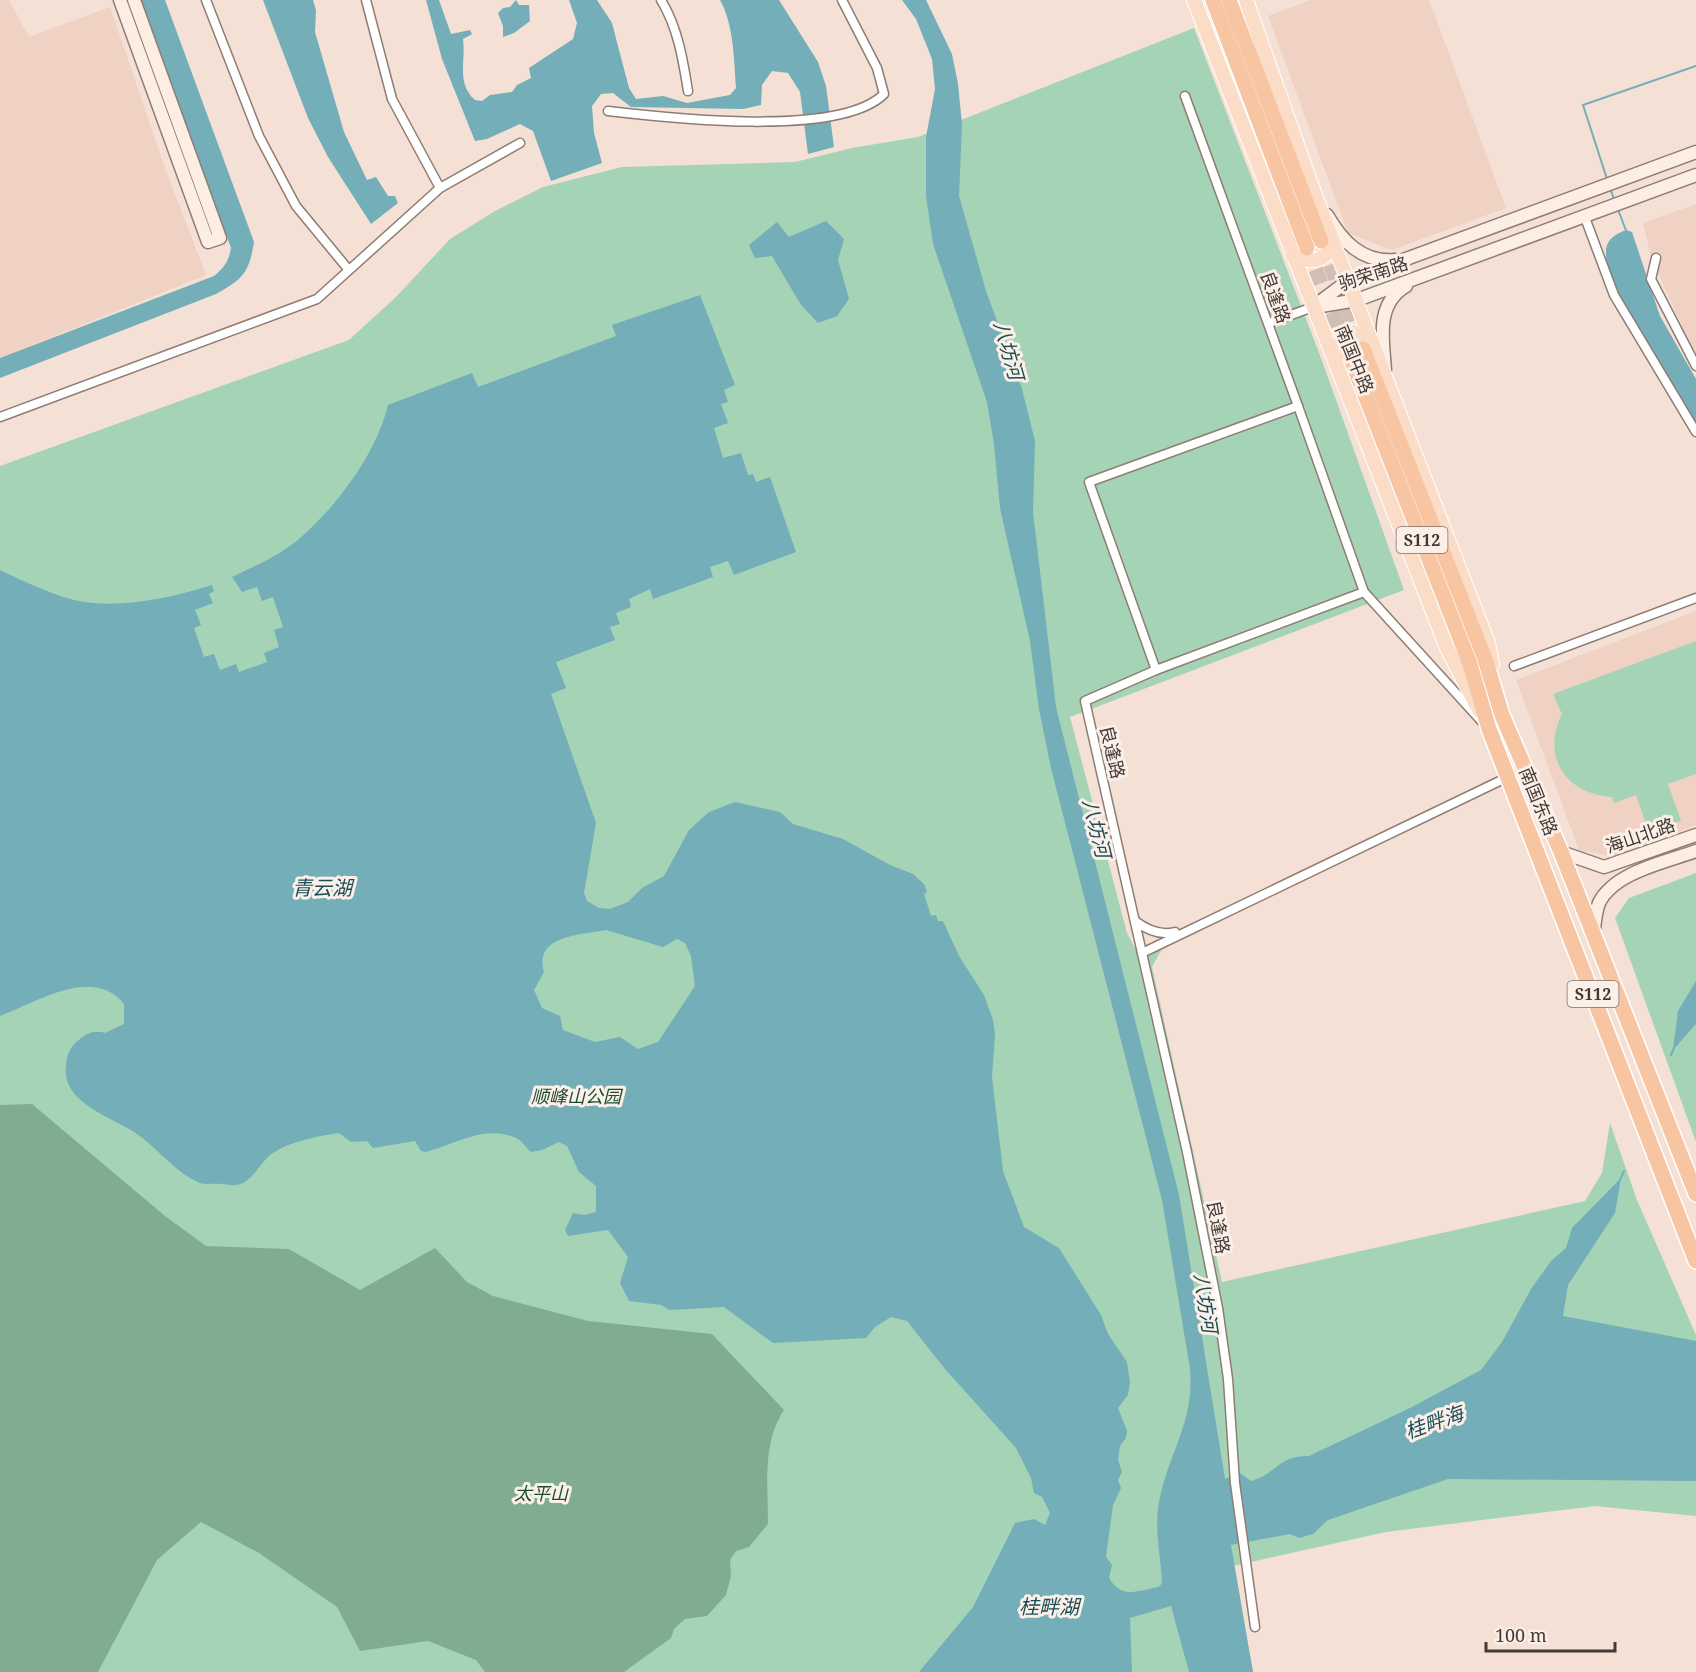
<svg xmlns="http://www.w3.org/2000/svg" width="1696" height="1672" viewBox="0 0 1696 1672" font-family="'Noto Serif','Noto Sans SC',serif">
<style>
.built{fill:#efd2c3}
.green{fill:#a5d3b6}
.forest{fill:#80ad90}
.water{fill:#73aeb9;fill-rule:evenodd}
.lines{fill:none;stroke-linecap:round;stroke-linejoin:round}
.stream{stroke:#73aeb9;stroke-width:2}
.highway-tunnel{stroke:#d1bfb5;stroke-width:15;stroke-dasharray:15 8;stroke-linecap:butt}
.street-casing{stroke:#8f7c72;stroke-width:11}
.secondary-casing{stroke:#8f7c72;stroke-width:15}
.primary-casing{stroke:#fff;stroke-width:16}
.highway-casing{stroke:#fff;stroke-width:18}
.street{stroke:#fff;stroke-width:8}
.secondary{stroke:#fdeee3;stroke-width:12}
.primary{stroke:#fadcc7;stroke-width:14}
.highway{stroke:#f7c5a2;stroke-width:15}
.labels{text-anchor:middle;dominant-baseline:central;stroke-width:6;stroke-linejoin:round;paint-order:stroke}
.shield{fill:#fcefe8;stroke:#7a706b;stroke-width:1.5}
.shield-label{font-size:16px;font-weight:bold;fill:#433a36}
.street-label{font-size:18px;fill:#433a36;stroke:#fcefe8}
.park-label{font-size:18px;font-style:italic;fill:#194e31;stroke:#fcefe8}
.water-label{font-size:20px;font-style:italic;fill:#194e56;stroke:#fcefe8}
</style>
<rect width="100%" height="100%" fill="#f5e0d5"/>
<g class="built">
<polygon points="0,0 9,0 29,37 110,7 165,168 206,275 0,358"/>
<polygon points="1311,0 1429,0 1506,208 1392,250 1348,233 1268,16"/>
<polygon points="1696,204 1696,357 1651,257 1643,223"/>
<polygon points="1696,611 1696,825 1624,853 1609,856 1579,850 1516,680"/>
</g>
<g class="green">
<polygon points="1194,28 1321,358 1404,590 1070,717 1127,933 1135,948 1162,949 1152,967 1222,1282 1585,1201 1602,1173 1610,1123 1637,1200 1696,1335 1696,1516 1595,1506 1386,1532 1233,1566 1253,1672 0,1672 0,466 349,340 396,297 450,239 495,211 543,187 622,167 795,162 852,148 918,137"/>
<path d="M1696 641V774L1668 784 1681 821 1649 833 1636 795 1614 803 1612 797C1565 794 1541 756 1562 714L1553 694Z"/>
<polygon points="1696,873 1696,1142 1615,918 1629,898"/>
</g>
<path class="forest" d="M32 1104 165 1216 206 1246 289 1249 360 1290 435 1248 467 1282 493 1296 588 1321 712 1334 784 1410C762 1443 768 1485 768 1524L749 1547 736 1551 730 1560 731 1576 726 1595 707 1616 685 1619 674 1629 671 1638 624 1672H485L476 1660 428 1641 360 1651 337 1607 259 1553 201 1522 157 1560 98 1672H0V1105Z"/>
<g class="water">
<path d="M141 0H165L254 242C249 273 243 279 216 294L0 378V358L214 276C224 268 229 261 231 248Z"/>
<polygon points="263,0 313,0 316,10 315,32 344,132 367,180 376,177 388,196 395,196 398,203 371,224 328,157 308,118"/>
<path d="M426 0H439L451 34 470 30 472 34 463 39C466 62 456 83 475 100L482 101 490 95 512 92 517 85 531 78 529 68 573 39 577 23 569 0H597L612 23 629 88 636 99 663 96 687 103 730 95 736 88C734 60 734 25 720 0H779L818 62 826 86 834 147 808 154 800 92 788 73 772 71 762 85 761 105 743 109 631 107 613 93 601 94 592 106 594 133 602 163 551 181 533 131 520 124 487 139 475 141 442 59Z"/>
<polygon points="516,0 519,5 529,5 530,21 514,33 503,37 503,26 498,13 503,8 510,7"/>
<path d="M902 0H926L952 54 958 84 962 124 959 196 986 291 1022 389 1035 441 1033 512 1056 707 1179 1195 1225 1479 1240 1473 1251 1481C1277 1474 1277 1456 1309 1456L1410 1408 1481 1370 1502 1342 1531 1289 1551 1261 1566 1248 1572 1228 1621 1178 1615 1213 1568 1285 1563 1316 1696 1341V1481L1448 1479 1328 1520 1313 1534 1299 1538 1290 1534 1231 1545 1253 1672H1189L1171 1606 1130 1618 1132 1672H919L973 1607 1015 1523 1034 1519 1045 1525 1050 1513 1042 1497 1034 1493 1031 1478 1016 1448 945 1369 907 1321 891 1317 875 1327 866 1338 773 1343 724 1307 670 1310 661 1305 629 1301 620 1283 628 1257 608 1230 568 1236 565 1230 573 1213 584 1215 596 1212V1186L579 1172 567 1146 559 1142 542 1150 531 1152C526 1148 522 1141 518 1139 487 1123 455 1144 426 1152L421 1151 415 1141 373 1148 367 1141 351 1142 339 1133C318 1136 291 1141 273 1153 259 1162 254 1182 236 1185 232 1186 226 1184 222 1184 215 1183 206 1185 200 1183 174 1172 157 1147 134 1132 111 1117 61 1102 66 1066 67 1054 70 1046 80 1039 87 1033 96 1030 105 1033L124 1024V1004C94 965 36 1002 0 1016V570C23 581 48 593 74 600 116 610 171 598 212 585L214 591 209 594 213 603 195 610 201 625 194 628 204 657 214 654 220 670 236 664 239 672 267 662 264 653 279 647 274 630 283 627 273 597 262 601 257 587 242 592 232 577C255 566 281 555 300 538 338 505 376 454 388 405L472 373 478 387 616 336 612 325 700 295 735 385 724 390 728 402 721 404 728 423 714 428 723 458 741 453 748 475 753 474 756 482 770 477 796 552 734 575 728 561 710 567 713 577 653 599 650 589 629 599 631 607 616 613 620 624 610 627 615 640 556 662 566 688 551 694 596 823 584 893 587 901 599 908 610 909 628 902 642 888 664 876 689 830 709 812 735 802 780 812 793 824 843 839 890 865 913 874 924 884 927 892 924 894 931 916 936 915 938 921H943L959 956 984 995 993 1020 995 1035 992 1077 1003 1171 1024 1227 1059 1248 1101 1315 1108 1334 1127 1362 1130 1382 1128 1395 1118 1408 1127 1431 1126 1438 1120 1446 1118 1460 1122 1472 1118 1480 1121 1488 1113 1505 1106 1557 1112 1565 1109 1578C1120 1596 1132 1593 1149 1589 1155 1587 1158 1589 1162 1583 1161 1560 1155 1532 1158 1509 1165 1457 1195 1425 1190 1369L1162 1200 1051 768 1039 709 1030 641 1000 508 994 444 987 402 933 244 926 196V137L935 89 932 59 916 19ZM606 930 663 947 677 939 685 943 691 956 695 986 658 1042 638 1049 620 1037 595 1042 563 1030 560 1016 542 1008 534 990 544 972C533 935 581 935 606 930Z"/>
<polygon points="826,221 844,239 838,260 849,299 837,316 818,323 801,305 772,256 755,258 749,245 777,222 789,237"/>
<path d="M1626 230 1632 232 1660 316 1696 379V426C1672 387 1604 295 1606 252 1606 239 1616 234 1626 230Z"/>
<polygon points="1696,981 1696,1024 1673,1050 1678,1011"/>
</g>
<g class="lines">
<g class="stream">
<polyline points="1607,179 1583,105 1696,66"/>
<polyline points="1610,188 1614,199"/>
<polyline points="1617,207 1627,233"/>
<polyline points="1671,1055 1674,1048"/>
<polyline points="1620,1180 1624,1171"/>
</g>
<g class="highway-tunnel">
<polyline points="1322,243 1361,343"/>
<polyline points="1307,248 1347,348"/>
</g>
<defs>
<g id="street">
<polyline points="206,0 259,136 296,206 348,269"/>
<polyline points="366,0 392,99 440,188"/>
<path d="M661 0C678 28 683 60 688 91"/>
<polyline points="1185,96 1298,406 1089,482 1156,670 1085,701 1187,1152 1218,1308 1228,1379 1235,1483 1255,1627"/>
<path d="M608 111C668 118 840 138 884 94L877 68 842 0"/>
<polyline points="1584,215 1614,295 1696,432"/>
<polyline points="1656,258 1651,279 1696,366"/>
<polyline points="1269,323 1313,307"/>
<polyline points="1298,406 1364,592 1485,725"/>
<polyline points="0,417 317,299 440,188 520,143"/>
<polyline points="1514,666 1696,598"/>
<polyline points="1156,670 1364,592"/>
<path d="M1135 921C1147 930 1160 936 1175 932"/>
<polyline points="1142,953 1508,777"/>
</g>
<g id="secondary">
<polyline points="120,0 208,242 220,238 134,0"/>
<path d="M1327 215C1342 241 1362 263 1395 260"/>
<polyline points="1313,307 1349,280 1696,152"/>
<polyline points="1315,307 1357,300 1696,175"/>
<path d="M1385 370C1383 340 1375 304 1406 286"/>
<polyline points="1561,852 1604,867 1696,835"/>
<path d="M1593 935C1595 925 1595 913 1599 903 1614 872 1666 862 1696 851"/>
</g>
<g id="primary">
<polyline points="1194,0 1447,648 1479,710"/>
<polyline points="1246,0 1316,198 1488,643 1492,664"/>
<path d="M1292 255C1307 262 1317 264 1330 251L1328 237"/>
<polyline points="1335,361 1342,336 1352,332 1368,339 1373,347"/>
</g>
<g id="highway">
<polyline points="1213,0 1307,248"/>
<polyline points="1229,0 1321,241"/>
<polyline points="1363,349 1485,659 1502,715 1561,852 1696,1194"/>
<polyline points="1349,354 1470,664 1489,729 1696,1261"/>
</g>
</defs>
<use href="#street" class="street-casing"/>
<use href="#secondary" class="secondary-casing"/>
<use href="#primary" class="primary-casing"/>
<use href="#highway" class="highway-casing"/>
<use href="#street" class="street"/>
<use href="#secondary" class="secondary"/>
<use href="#primary" class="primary"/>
<use href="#highway" class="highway"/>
</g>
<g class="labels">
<g class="shield">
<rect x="1396.5" y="527" width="51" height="26" rx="4.5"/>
<rect x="1567.5" y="981" width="51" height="26" rx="4.5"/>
</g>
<g class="shield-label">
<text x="1422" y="540">S112</text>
<text x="1593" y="994">S112</text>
</g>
<g class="street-label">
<text transform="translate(1373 273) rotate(-18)">驹荣南路</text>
<text transform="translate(1276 297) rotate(70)">良逢路</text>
<text transform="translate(1355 359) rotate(68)">南国中路</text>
<text transform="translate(1113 752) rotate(77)">良逢路</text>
<text transform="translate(1539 801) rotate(68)">南国东路</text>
<text transform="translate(1640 835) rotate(-19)">海山北路</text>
<text transform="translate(1219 1227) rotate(79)">良逢路</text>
</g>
<g class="park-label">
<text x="576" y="1096">顺峰山公园</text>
<text x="541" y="1493">太平山</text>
</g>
<g class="water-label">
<text transform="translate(1009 350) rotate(74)">八坊河</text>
<text transform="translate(1097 828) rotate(76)">八坊河</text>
<text x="322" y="887">青云湖</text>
<text transform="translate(1206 1303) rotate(81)">八坊河</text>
<text transform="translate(1434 1422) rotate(-20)">桂畔海</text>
<text x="1049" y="1606">桂畔湖</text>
</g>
</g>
<path d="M1486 1642v9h129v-9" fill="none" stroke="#433a36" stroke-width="3"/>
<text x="1495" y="1642" font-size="18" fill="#433a36" stroke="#fcefe8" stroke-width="4.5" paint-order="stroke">100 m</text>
</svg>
